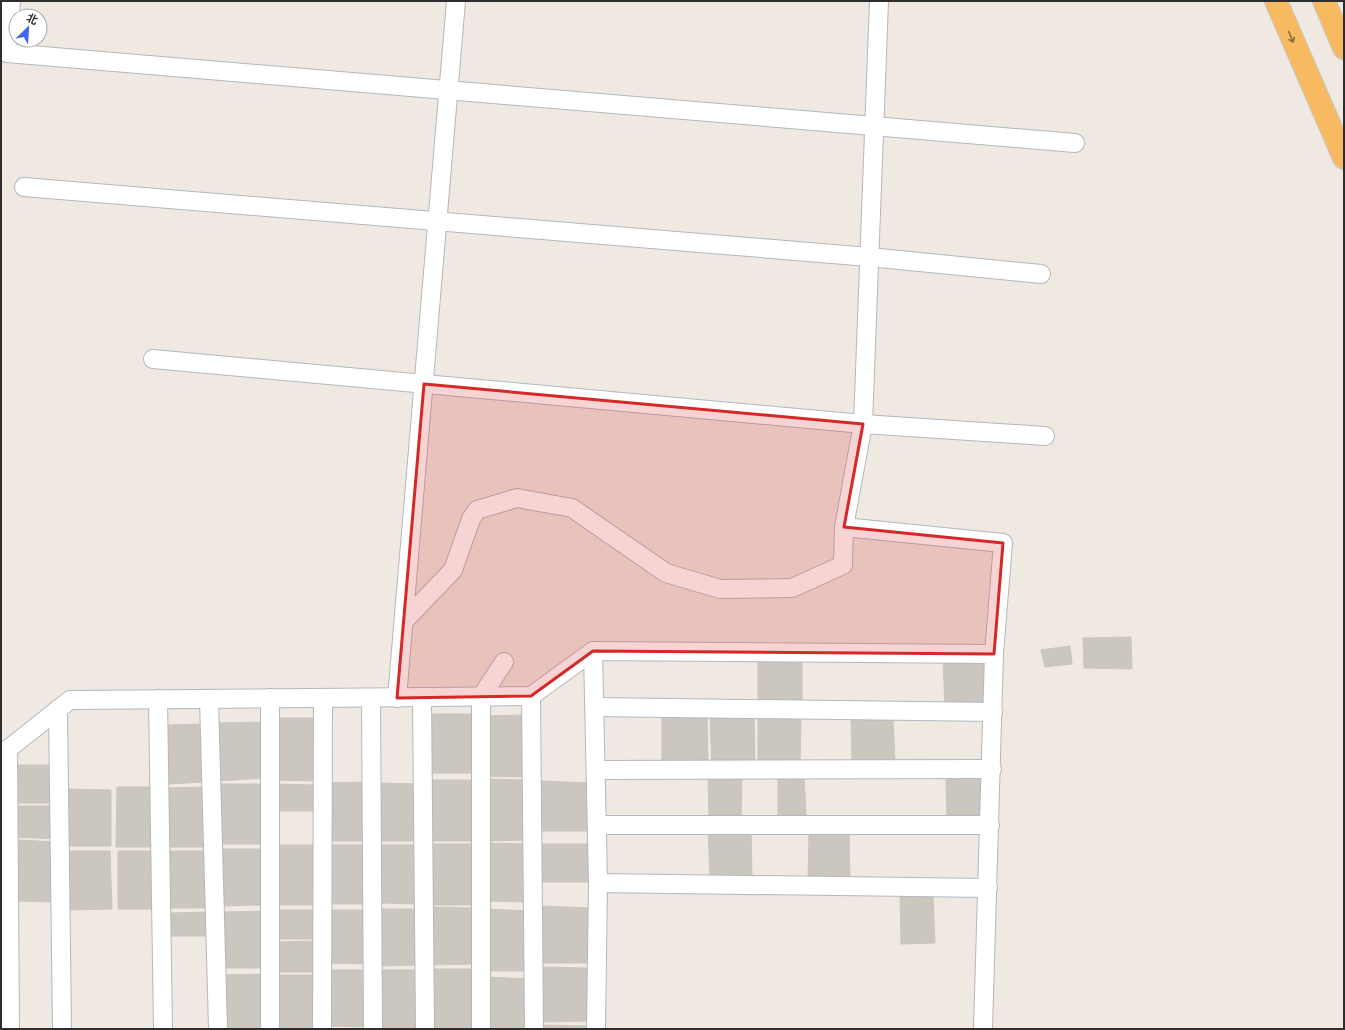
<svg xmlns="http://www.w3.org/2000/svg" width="1345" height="1030" viewBox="0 0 1345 1030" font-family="'Alegreya Sans','Noto Sans SC',sans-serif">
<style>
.building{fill:#cbc7bf;stroke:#cbc5ba}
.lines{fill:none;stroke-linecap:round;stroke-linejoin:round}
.minor-casing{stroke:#b4b7c1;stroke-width:20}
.trunk-casing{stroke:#c9c9c9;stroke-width:24}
.minor{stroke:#fff;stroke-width:18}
.trunk{stroke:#f8ba60;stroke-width:22}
.oneway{stroke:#896d44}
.marked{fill:#d62828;fill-opacity:0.2;stroke:#d62828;stroke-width:3;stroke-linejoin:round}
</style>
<rect width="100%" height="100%" fill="#efe9e1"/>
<g class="building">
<polygon points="1131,637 1132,669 1084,668 1083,638"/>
<polygon points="1070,646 1072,664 1045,667 1041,650"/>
<polygon points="987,658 988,709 945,709 943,659"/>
<polygon points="758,659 802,661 802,707 758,707"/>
<polygon points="429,714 471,714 471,773 431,773"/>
<polygon points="526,715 526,777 486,776 485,716"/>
<polygon points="662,716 707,717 708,767 662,766"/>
<polygon points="710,716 754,716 755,767 712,767"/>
<polygon points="758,717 801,717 800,766 758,765"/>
<polygon points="851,717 893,717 895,763 852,764"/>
<polygon points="274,718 318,718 318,781 274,780"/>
<polygon points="265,722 264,778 219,781 217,723"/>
<polygon points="206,724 206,782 167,784 166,725"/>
<polygon points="14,765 56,765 57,803 14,803"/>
<polygon points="708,775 742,776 741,820 709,819"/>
<polygon points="778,775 804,776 806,815 778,816"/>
<polygon points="986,778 985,822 947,822 946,779"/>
<polygon points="485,779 527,780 528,840 485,841"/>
<polygon points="431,780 472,780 473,841 432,841"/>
<polygon points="541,781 591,783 593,831 540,831"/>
<polygon points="366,782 368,841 327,841 327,783"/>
<polygon points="377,783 419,784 419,841 377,841"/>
<polygon points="221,784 263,784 262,844 222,844"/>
<polygon points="275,784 316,785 316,811 275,811"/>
<polygon points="117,787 155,787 156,847 116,847"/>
<polygon points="208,787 209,847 168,847 167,788"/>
<polygon points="68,789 111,790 111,846 68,846"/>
<polygon points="16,806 56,806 58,839 15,837"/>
<polygon points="708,829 751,829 752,879 710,878"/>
<polygon points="809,833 849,834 850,882 808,881"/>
<polygon points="16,840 57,842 56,902 16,901"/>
<polygon points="486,843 527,844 528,902 487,901"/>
<polygon points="432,844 473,844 473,905 431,905"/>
<polygon points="541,844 590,844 591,882 542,882"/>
<polygon points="274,845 314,845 315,905 276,905"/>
<polygon points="327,845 366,845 367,904 328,904"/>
<polygon points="379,845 418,845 419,904 379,903"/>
<polygon points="223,849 264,849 264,905 223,906"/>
<polygon points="68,851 110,851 112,909 68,910"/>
<polygon points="118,851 155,851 156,909 118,909"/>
<polygon points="169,851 210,851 211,908 169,908"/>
<polygon points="900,892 933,893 935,943 901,944"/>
<polygon points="541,906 591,908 590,963 541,963"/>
<polygon points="431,907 473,908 472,964 430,965"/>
<polygon points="378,909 419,909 419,965 379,966"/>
<polygon points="487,909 529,911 530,971 487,971"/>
<polygon points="275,910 315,910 314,939 275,939"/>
<polygon points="327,910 367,910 367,964 328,963"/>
<polygon points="263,911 264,968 225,968 223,912"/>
<polygon points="210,912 211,936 170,936 170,913"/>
<polygon points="318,941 318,972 274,972 274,942"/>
<polygon points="541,967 589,968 589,1021 540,1022"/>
<polygon points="433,969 471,969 472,1029 433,1029"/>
<polygon points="328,970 368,970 367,1027 328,1026"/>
<polygon points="377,970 418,970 420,1029 378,1029"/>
<polygon points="264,974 264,1028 225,1029 225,975"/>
<polygon points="277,975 315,975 315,1029 277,1028"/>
<polygon points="486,977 529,979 528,1028 486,1028"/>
<polygon points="540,1025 590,1026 590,1029 540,1029"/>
</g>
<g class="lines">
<defs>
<g id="minor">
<polyline points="11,1 7,53 1075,143"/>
<polyline points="24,187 869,257 1041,274"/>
<polyline points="153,359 863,424 1045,436"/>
<polyline points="844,527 1003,543 994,654"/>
<polyline points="404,621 453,570 471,519 477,510 517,498 572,508 666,573 720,589 792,588 843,565 844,527 863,424 879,1"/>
<polyline points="531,696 534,1029"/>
<polyline points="422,697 425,1029"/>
<polyline points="371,698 373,1029"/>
<polyline points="397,698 456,1"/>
<polyline points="158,699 163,1029"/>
<polyline points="209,699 218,1029"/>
<polyline points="594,707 993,712"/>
<polyline points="58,709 62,1029"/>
<polyline points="8,749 10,1029"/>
<polyline points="1,758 7,750 70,700 531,696 593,651"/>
<polyline points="596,770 992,769"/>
<polyline points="597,825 990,825"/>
<polyline points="598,883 988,888"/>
<polyline points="270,1029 270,698"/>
<polyline points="322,1029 323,698"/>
<polyline points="481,1029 481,697 504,662"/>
<polyline points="596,1029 598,883 593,651 994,654 983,1029"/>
</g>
<g id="trunk">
<polyline points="1276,1 1344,158"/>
<polyline points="1324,1 1344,48"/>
</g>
</defs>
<use href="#minor" class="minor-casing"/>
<use href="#trunk" class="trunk-casing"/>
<use href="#minor" class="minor"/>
<use href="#trunk" class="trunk"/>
</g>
<defs><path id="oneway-shaft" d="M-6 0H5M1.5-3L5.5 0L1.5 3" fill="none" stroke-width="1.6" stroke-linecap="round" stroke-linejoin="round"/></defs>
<use class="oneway" href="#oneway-shaft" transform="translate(1291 37) rotate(67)"/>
<path class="marked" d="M424 384 863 424 844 527 1003 543 994 654 593 651 531 696 397 698Z"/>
<rect width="1345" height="1030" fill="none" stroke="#2e2e2e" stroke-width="4"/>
<g transform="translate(28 28) rotate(25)"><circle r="19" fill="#ffffff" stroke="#ababab"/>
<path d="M0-3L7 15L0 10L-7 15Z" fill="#4264fb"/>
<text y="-6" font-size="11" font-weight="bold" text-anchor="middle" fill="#2e2e2e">北</text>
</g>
</svg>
